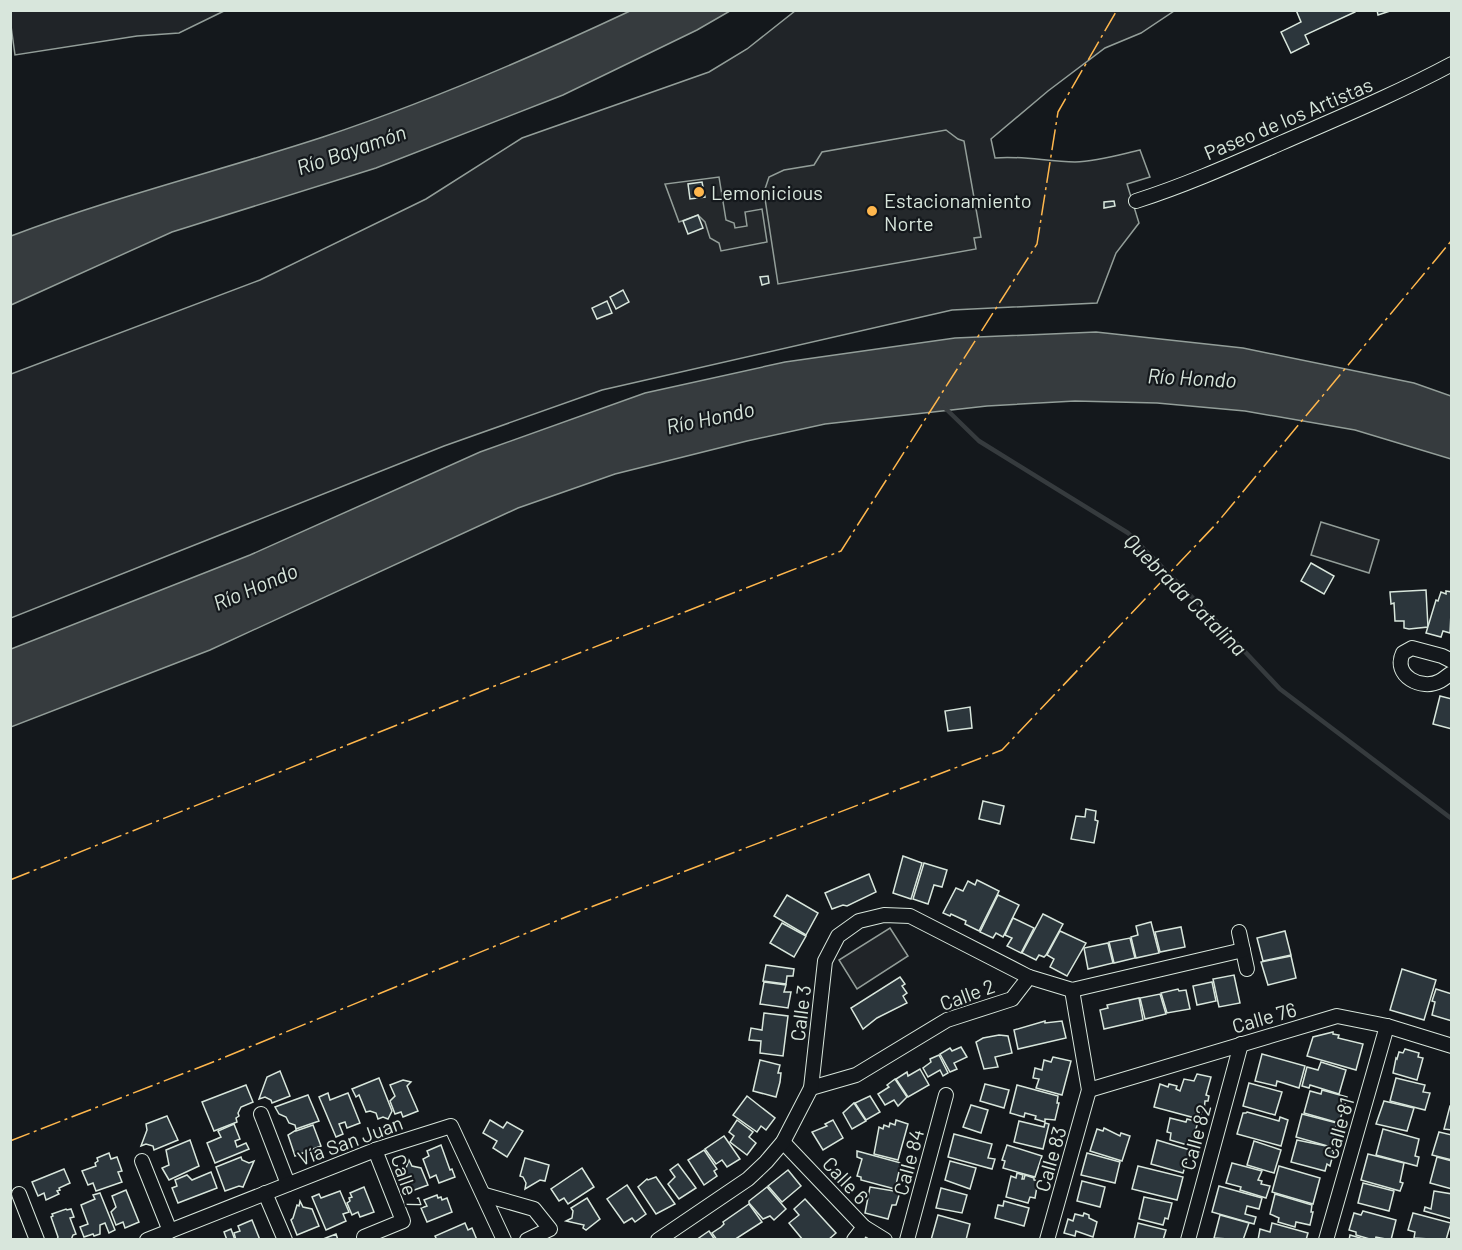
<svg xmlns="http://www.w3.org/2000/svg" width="1462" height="1250" viewBox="0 0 1462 1250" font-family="Barlow,sans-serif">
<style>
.green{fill:#202428;stroke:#939e99;stroke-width:1.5}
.parking{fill:#24282b;stroke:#939e99;stroke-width:1.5}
.water{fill:#363b3e;stroke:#939e99;stroke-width:1.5}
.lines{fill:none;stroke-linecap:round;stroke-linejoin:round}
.stream{stroke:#363b3e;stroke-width:4.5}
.building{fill:#2c363c;stroke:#d8e6dc;stroke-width:1.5}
.street-casing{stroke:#d8e6dc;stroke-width:16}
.street{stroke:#14181c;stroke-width:14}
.power{stroke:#ffb74d;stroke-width:1.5;stroke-dasharray:21 4.5 3 4.5;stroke-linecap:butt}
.poi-dot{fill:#ffb74d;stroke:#14181c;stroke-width:2}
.labels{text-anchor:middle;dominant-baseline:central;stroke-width:4.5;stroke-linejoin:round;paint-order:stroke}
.street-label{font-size:20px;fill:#d8e6dc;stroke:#14181c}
.poi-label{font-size:20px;fill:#d8e6dc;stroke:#14181c;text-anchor:start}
.water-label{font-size:21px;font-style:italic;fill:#d8e6dc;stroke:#14181c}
</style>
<rect width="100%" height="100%" fill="#14181c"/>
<g class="green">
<polygon points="10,11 11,10 224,11 179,33 137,36 15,55 11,26"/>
<path d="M795 11H1174L1141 33 1105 48 1048 91 991 139 995 158C1021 155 1048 162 1075 162 1097 161 1118 155 1140 150L1150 177 1127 184 1139 223 1116 253 1097 303 952 310 602 390 444 446 11 618V374L260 280 426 199 522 138 709 72 747 49Z"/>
<polygon points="1321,522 1379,540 1369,573 1311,555"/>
<polygon points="890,928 908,956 857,989 839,960"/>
</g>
<g class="parking">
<polygon points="946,130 958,139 964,141 981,237 974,238 976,249 778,284 764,192 769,177 784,170 814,165 822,152"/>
<polygon points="719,177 726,220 734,223 735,228 747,226 745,212 762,209 767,242 721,251 719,243 710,238 705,222 698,215 679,222 665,184"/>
</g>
<g class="water">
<path d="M630 11H730L697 30 563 95 376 168 172 232 11 305V236C113 197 219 171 323 137 428 102 530 58 630 11Z"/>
<polygon points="1096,332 1243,348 1414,383 1451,396 1451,459 1355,430 1245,411 1157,403 1075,401 987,406 825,424 747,441 615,474 518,508 210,650 11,727 11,649 250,555 480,452 645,393 785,362 955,338"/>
</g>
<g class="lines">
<polyline class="stream" points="944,407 979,441 1128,533 1217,622 1280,689 1452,819"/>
</g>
<g class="building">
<polygon points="1296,10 1355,10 1355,12 1305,35 1309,44 1291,53 1281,32 1301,22"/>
<polygon points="1377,10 1393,10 1378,15"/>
<polygon points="702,182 705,197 690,199 688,184"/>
<polygon points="1114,201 1115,206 1104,208 1104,202"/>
<polygon points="698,215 703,228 688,234 683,221"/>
<polygon points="768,276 769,283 762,285 760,277"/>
<polygon points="623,290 629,302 616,309 610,297"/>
<polygon points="607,301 612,313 597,319 592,308"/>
<polygon points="1311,563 1334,576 1324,594 1301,581"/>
<polygon points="1426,590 1428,627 1409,629 1404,628 1404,621 1395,621 1394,603 1391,604 1390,592"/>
<polygon points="1446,591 1452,592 1450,633 1443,631 1441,637 1426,633 1436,600 1438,601 1441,592 1446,594"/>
<polygon points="1440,696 1452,699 1452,729 1433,724"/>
<polygon points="970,707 972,728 948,731 945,711"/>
<polygon points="983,801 1004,806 1000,824 979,819"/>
<polygon points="1086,809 1096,811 1095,820 1098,821 1094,843 1071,839 1076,816 1085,817"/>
<polygon points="903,856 922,863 911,899 893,893"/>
<polygon points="924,863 947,870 942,887 934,885 928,904 913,899"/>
<polygon points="869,874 876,892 847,906 843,905 832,909 825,893"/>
<polygon points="977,880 999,891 979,931 965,924 966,921 951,914 950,916 943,913 956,888 963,891 968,881 975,885"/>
<polygon points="787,895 818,913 806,935 774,916"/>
<polygon points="998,895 1019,905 1003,937 996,933 993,938 980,932"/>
<polygon points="1043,914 1063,924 1046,955 1044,957 1039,955 1036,960 1022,953"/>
<polygon points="1013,918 1034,928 1021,953 1007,946 1012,938 1005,935"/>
<polygon points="1151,922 1159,953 1136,958 1131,937 1138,935 1136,926"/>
<polygon points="782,923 806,936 794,957 770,943"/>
<polygon points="1181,927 1185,947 1160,952 1155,932"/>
<polygon points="1060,931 1086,943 1067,976 1050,967 1054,959 1047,955"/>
<polygon points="1285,931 1291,955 1263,961 1257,938"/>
<polygon points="1130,938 1135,958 1114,963 1109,942"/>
<polygon points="1108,943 1113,963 1088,969 1084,948"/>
<polygon points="1291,956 1296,978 1268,985 1261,962"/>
<polygon points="766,965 794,969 793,976 787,976 786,984 763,981"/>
<polygon points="1402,969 1436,980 1424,1020 1390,1010"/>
<polygon points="1234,975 1240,1003 1219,1007 1213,979"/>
<polygon points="900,977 905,984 902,986 907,993 903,996 907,1003 877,1018 863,1029 851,1008"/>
<polygon points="764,982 786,985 784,992 791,992 788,1008 760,1004"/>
<polygon points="1212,982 1216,1001 1197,1005 1193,986"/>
<polygon points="1178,989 1179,991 1186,990 1190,1009 1167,1013 1161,993"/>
<polygon points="1436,989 1452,994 1452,1021 1432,1015 1435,1002 1432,1001"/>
<polygon points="1160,994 1166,1014 1145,1019 1140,998"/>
<polygon points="1139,998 1143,1020 1104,1029 1100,1010 1108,1008 1107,1005"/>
<polygon points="764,1013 788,1016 783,1056 760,1053 761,1041 749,1040 751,1028 762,1030"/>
<polygon points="1045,1021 1045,1023 1062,1021 1066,1038 1018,1049 1014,1030"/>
<polygon points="1333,1032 1333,1034 1339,1035 1338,1038 1363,1044 1356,1070 1307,1056 1313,1037"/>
<polygon points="999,1035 1008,1036 1012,1053 995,1057 998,1067 984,1069 976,1042 983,1038"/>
<polygon points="961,1047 967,1057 954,1063 957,1069 950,1072 940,1054 950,1048 952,1051"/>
<polygon points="1405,1049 1419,1053 1418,1057 1423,1058 1417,1080 1393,1073 1396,1058 1397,1059 1399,1052 1403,1053"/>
<polygon points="1262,1054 1305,1066 1299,1088 1277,1081 1276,1086 1255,1081"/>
<polygon points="939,1055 948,1073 943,1076 940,1070 928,1077 923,1068 931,1062 930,1059"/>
<polygon points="1053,1057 1071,1061 1062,1095 1036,1088 1039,1079 1033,1078 1035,1068 1042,1070 1044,1060 1051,1062"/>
<polygon points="760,1060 780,1065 778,1073 781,1073 780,1082 776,1097 753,1091"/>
<polygon points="1321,1062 1346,1070 1339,1094 1310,1085 1309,1088 1302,1086 1307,1067 1318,1070"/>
<polygon points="920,1069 929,1085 908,1097 896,1079 907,1072 908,1076"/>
<polygon points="280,1071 290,1096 272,1103 271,1100 265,1097 259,1099 267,1077"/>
<polygon points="1197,1074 1211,1077 1206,1095 1209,1096 1208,1101 1205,1101 1204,1111 1202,1111 1199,1119 1154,1107 1160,1084 1168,1087 1169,1084 1177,1086 1176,1089 1180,1091 1184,1079 1194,1081"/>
<polygon points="379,1078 392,1111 388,1119 383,1117 378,1119 376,1113 370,1111 366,1112 359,1095 356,1097 352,1089"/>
<polygon points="1396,1078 1425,1085 1423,1092 1430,1093 1425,1110 1390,1101"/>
<polygon points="895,1079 907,1097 898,1106 894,1100 885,1105 878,1094 889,1087 887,1085"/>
<polygon points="403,1080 411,1082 407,1086 418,1111 403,1117 401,1112 395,1114 390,1101 395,1096 390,1085"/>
<polygon points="1249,1083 1282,1092 1275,1115 1243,1106"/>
<polygon points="985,1084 1009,1090 1004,1108 980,1101"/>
<polygon points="246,1085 253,1102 241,1107 238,1113 239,1116 236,1118 237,1122 214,1131 202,1102"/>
<polygon points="1017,1085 1058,1096 1057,1103 1059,1103 1055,1120 1045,1119 1045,1122 1035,1119 1036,1116 1025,1113 1024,1117 1010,1113"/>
<polygon points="1322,1090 1347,1097 1339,1123 1304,1113 1310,1091 1321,1094"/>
<polygon points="328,1093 330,1100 348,1093 360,1123 347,1128 345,1122 339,1124 343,1134 336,1137 319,1097"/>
<polygon points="308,1095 319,1121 296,1129 295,1125 289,1123 286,1117 279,1114 275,1107"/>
<polygon points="747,1096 775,1118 766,1130 761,1126 757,1132 733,1115"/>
<polygon points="870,1096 880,1112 866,1120 855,1103"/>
<polygon points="1384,1101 1414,1108 1407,1131 1376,1124"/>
<polygon points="854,1103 866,1121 852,1129 843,1113"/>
<polygon points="971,1105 988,1110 981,1133 963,1127"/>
<polygon points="1450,1106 1452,1106 1452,1130 1444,1129"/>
<polygon points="1247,1112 1279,1121 1280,1117 1288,1120 1281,1146 1237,1134 1243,1113 1246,1113"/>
<polygon points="1302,1114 1337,1123 1331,1147 1296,1137"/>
<polygon points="167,1116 178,1140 154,1150 153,1146 146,1144 141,1146 147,1130 146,1124"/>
<polygon points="1170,1118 1186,1122 1187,1119 1198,1122 1191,1146 1170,1140 1171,1133 1167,1132"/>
<polygon points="490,1120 503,1128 507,1122 523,1131 507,1157 493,1148 497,1141 483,1133"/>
<polygon points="737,1120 753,1132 749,1137 756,1143 747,1155 730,1142 734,1136 729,1132"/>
<polygon points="833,1120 843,1138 823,1150 812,1132 827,1126 825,1124"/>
<polygon points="896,1120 908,1124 898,1160 874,1154 879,1127 883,1129 884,1125 889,1127 890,1123 895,1125"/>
<polygon points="1019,1121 1044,1127 1045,1123 1049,1124 1043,1149 1014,1142"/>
<polygon points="234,1124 240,1139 235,1141 237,1147 246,1143 249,1149 215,1163 207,1143 221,1137 218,1131"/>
<polygon points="313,1125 321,1146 295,1156 288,1135 296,1130 296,1131"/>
<polygon points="1104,1128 1120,1136 1121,1133 1130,1136 1122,1161 1090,1151 1097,1129 1103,1131"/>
<polygon points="1383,1129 1419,1139 1415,1156 1419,1157 1417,1166 1376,1155"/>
<polygon points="1439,1132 1452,1135 1452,1160 1432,1155"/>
<polygon points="954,1134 992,1144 988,1158 995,1159 992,1169 948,1157"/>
<polygon points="724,1136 740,1159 727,1167 722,1160 716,1164 705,1149"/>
<polygon points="190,1140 199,1166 169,1180 162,1168 169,1165 166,1150"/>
<polygon points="1157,1140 1190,1150 1183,1173 1151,1164"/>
<polygon points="1297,1140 1331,1147 1330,1150 1334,1151 1330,1166 1327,1164 1325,1171 1291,1162"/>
<polygon points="1254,1141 1281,1150 1274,1173 1247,1165"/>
<polygon points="441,1145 450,1170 452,1169 455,1177 439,1183 436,1175 430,1178 423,1159 429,1156 427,1151"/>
<polygon points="1007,1145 1042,1156 1035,1177 1003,1168 1005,1161 1002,1160"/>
<polygon points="704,1150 717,1169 714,1171 717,1176 704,1185 688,1160"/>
<polygon points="857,1151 901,1163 895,1189 861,1180 861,1177 857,1176 862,1159 857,1157"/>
<polygon points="109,1153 111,1159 117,1157 122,1171 118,1172 122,1182 96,1191 93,1183 88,1185 82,1171 96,1166 95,1163 98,1161 97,1158"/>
<polygon points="1087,1153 1120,1162 1115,1183 1081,1175"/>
<polygon points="1368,1154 1404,1163 1400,1182 1403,1183 1400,1191 1361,1180"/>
<polygon points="241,1157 242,1160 249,1163 254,1161 243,1187 239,1186 225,1191 216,1167"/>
<polygon points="1437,1157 1452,1161 1452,1189 1430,1183"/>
<polygon points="525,1158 549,1165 545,1181 540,1180 525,1189 526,1183 523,1177 520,1176"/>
<polygon points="409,1160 412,1166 421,1168 428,1185 409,1192 406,1178 403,1176"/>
<polygon points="950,1161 976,1168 970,1189 945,1180"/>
<polygon points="1232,1163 1262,1171 1258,1180 1262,1181 1261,1184 1270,1186 1266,1198 1240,1190 1241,1187 1226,1183"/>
<polygon points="678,1164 696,1188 679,1199 668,1184 675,1177 670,1170"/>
<polygon points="1138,1166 1183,1177 1177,1200 1132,1189"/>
<polygon points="1279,1166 1320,1178 1313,1204 1272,1192"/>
<polygon points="582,1168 594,1187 568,1204 564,1198 559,1201 551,1189"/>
<polygon points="64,1169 70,1183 59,1188 60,1190 57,1191 59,1194 46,1200 44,1193 38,1196 32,1182"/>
<polygon points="788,1170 801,1186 782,1202 768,1186"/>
<polygon points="211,1172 217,1188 178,1203 172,1188 177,1186 175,1180 187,1175 192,1180"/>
<polygon points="1017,1173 1023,1175 1022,1179 1024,1179 1025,1175 1034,1178 1034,1180 1038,1181 1035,1198 1030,1197 1028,1203 1006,1197 1011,1176 1016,1178"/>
<polygon points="656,1177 675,1204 656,1214 638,1187 647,1179 648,1180"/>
<polygon points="1082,1181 1105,1187 1100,1207 1077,1201"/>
<polygon points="1363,1183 1394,1191 1389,1211 1358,1203"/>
<polygon points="627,1185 646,1214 635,1222 632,1218 624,1223 607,1199"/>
<polygon points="1219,1186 1262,1198 1259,1209 1247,1206 1245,1214 1256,1217 1254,1224 1212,1212"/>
<polygon points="364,1187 374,1212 360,1217 358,1212 352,1215 347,1203 350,1201 349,1198 352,1197 350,1193"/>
<polygon points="767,1187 786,1209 774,1220 770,1216 763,1219 749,1203 749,1201"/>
<polygon points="870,1187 900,1192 896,1205 892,1205 888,1219 865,1213"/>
<polygon points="941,1188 967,1195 962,1213 936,1208"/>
<polygon points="126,1190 139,1222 125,1228 123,1222 116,1225 111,1212 116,1207 112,1196"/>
<polygon points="340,1191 349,1212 343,1214 346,1221 326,1230 312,1197 319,1194 321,1198"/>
<polygon points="1434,1191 1452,1194 1452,1219 1424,1211 1425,1207 1431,1209"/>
<polygon points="100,1193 115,1230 109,1233 105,1223 100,1225 100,1234 94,1236 93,1234 84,1237 80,1227 88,1224 81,1205 95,1199 93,1195"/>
<polygon points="1275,1194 1312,1205 1311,1212 1313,1212 1310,1225 1296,1222 1295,1227 1278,1222 1279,1218 1270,1214"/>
<polygon points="437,1195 438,1198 441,1197 442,1200 447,1198 452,1212 427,1222 421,1208 427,1206 424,1200"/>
<polygon points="1144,1197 1172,1203 1168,1219 1165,1218 1163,1225 1139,1219"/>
<polygon points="587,1198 600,1219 586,1230 583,1228 584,1225 566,1221 572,1218 573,1211 571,1208"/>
<polygon points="805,1199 836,1233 828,1240 803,1240 789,1223 799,1215 794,1209"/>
<polygon points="300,1201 303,1207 312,1209 319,1226 297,1235 291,1220 293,1218 297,1205 299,1206"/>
<polygon points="1004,1201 1029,1208 1024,1226 995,1218 998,1205 1003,1206"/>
<polygon points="749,1204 762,1222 734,1240 717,1240 712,1233 721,1227 724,1224 723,1222"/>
<polygon points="66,1209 67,1210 71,1209 74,1217 70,1218 76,1234 73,1235 71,1240 57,1240 58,1237 51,1217 53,1216 52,1214"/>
<polygon points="1363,1211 1396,1220 1391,1240 1376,1237 1375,1240 1373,1240 1356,1235 1356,1232 1349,1230 1354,1213 1361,1215"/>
<polygon points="1084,1213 1089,1215 1089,1218 1097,1222 1093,1237 1076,1231 1075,1236 1064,1233 1068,1219 1073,1221 1075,1214 1083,1216"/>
<polygon points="1413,1213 1451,1223 1446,1240 1414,1238 1415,1232 1408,1230"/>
<polygon points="938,1215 970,1224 966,1240 931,1240"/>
<polygon points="1220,1215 1249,1223 1243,1240 1214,1238"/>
<polygon points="252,1220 260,1240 236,1240 234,1233 240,1231 238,1226"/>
<polygon points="465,1223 468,1230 472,1228 477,1240 437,1240 435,1236"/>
<polygon points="1138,1223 1166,1230 1163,1240 1134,1240"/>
<polygon points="1272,1223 1308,1233 1306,1240 1258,1240 1260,1229 1270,1232"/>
<polygon points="231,1229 235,1240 227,1240 224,1232"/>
<polygon points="709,1231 715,1240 696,1240"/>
<polygon points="336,1234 338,1240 323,1240 323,1239"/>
<polygon points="1350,1235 1367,1240 1349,1240"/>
</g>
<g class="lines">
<defs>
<g id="street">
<path d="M1136 201C1186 185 1233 164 1281 143 1338 118 1396 94 1452 64"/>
<path d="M1452 661 1442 656 1412 648 1403 653C1392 676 1422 691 1440 681 1444 679 1448 675 1452 673"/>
<polyline points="1239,932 1247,969"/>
<polyline points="811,1088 856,1075 947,1020 1012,999 1029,977"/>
<polyline points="1089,1090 1337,1016 1387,1026 1452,1046"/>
<polyline points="261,1114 288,1184"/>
<polyline points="783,1142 864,1227 885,1240"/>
<polyline points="142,1161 170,1231"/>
<polyline points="265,1193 285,1240"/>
<polyline points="19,1194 37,1240"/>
<polyline points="485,1195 534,1209 550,1229 527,1240"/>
<polyline points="364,1237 403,1221 375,1150"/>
<polyline points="147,1240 375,1150 451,1126 504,1240"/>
<polyline points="658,1240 748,1179 766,1162 783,1142 811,1088 825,961 838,936 859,921 884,915 910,916 1029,977 1072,990 1243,950"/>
<polyline points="854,1240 864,1227"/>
<polyline points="907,1240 946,1095"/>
<polyline points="1047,1240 1089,1090 1072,990"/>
<polyline points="1188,1240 1241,1044"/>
<polyline points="1326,1240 1387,1026"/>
</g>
</defs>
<use href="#street" class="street-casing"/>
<use href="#street" class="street"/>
<g class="power">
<polyline points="10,880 487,689 841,551 1037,244 1058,112 1117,10"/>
<polyline points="10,1141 213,1062 578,912 1002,750 1217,523 1452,240"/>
</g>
</g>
<g class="poi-dot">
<circle cx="699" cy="192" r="6"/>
<circle cx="872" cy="211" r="6"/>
</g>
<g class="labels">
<g class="street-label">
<text transform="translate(1288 118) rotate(-23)">Paseo de los Artistas</text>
<text transform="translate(967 994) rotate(-20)">Calle 2</text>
<text transform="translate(800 1013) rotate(-83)">Calle 3</text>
<text transform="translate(1264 1017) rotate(-16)">Calle 76</text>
<text transform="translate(1338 1128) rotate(-74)">Calle 81</text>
<text transform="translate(1195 1137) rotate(-75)">Calle 82</text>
<text transform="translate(350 1140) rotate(-20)">Vía San Juan</text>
<text transform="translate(1050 1159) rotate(-74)">Calle 83</text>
<text transform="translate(908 1162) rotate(-75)">Calle 84</text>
<text transform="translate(846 1180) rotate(47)">Calle 6</text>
<text transform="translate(407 1181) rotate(71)">Calle 7</text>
</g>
<g class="poi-label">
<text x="711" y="192">Lemonicious</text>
<text x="884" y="200">Estacionamiento<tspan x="884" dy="23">Norte</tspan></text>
</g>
<g class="water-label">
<text transform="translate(351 149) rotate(-19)">Río Bayamón</text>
<text transform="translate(1192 377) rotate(3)">Río Hondo</text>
<text transform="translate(710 417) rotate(-12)">Río Hondo</text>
<text transform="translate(255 586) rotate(-23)">Río Hondo</text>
<text transform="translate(1186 594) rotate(45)">Quebrada Catalina</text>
</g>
</g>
<rect width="1462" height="1250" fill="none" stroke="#d8e6dc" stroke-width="24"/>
</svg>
